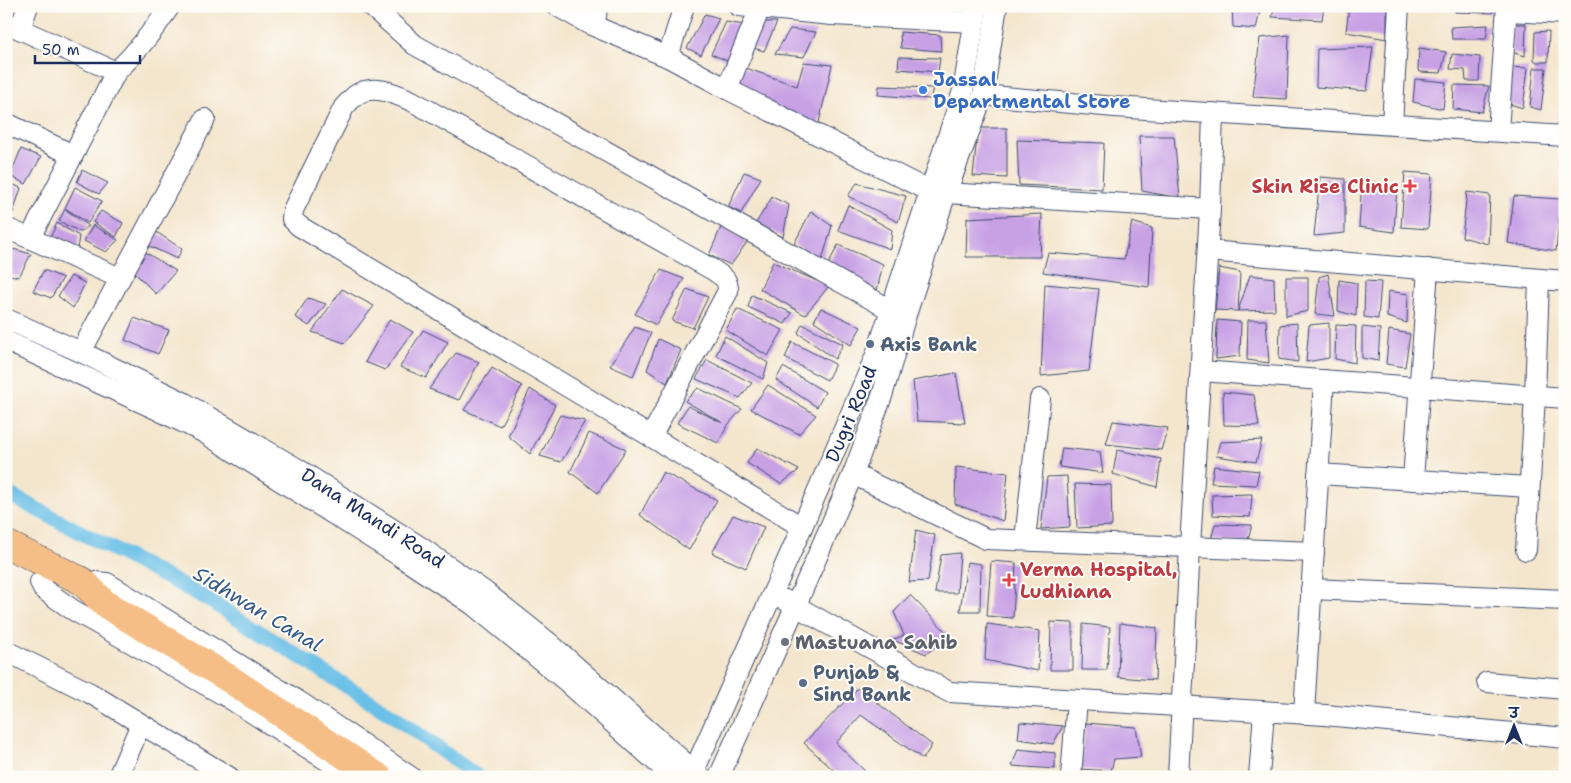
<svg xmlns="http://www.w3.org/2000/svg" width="1571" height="783" viewBox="0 0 1571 783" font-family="'Shantell Sans','Playpen Sans Deva',sans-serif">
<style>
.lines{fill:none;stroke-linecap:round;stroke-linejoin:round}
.canal{stroke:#6ac0e7;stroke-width:15}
.building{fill:#c8a1e5}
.minor-casing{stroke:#3c4a6f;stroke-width:22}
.highway-casing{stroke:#3c4a6f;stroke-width:29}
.minor{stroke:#fff;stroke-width:20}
.highway{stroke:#f6be87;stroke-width:28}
.shop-dot{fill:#3f7fe0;stroke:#fdfcf7;stroke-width:2}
.health-dot{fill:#e0444e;stroke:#fdfcf7;stroke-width:2}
.service-dot{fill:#5c6f8a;stroke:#fdfcf7;stroke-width:2}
.worship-dot{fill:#6b7280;stroke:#fdfcf7;stroke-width:2}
.labels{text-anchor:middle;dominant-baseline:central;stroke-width:4;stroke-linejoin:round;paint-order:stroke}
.shop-label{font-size:19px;font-weight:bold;fill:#366cbe;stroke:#fdfcf7;text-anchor:start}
.health-label{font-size:19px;font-weight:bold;fill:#be3a42;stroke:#fdfcf7;text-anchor:end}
.service-label{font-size:19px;font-weight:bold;fill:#4e5e75;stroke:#fdfcf7;text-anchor:start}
.street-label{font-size:19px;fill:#1b2f5e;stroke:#fdfcf7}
.worship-label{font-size:19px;font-weight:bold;fill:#5b616d;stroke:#fdfcf7;text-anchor:start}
.water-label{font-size:20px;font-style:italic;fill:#335a87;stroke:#fdfcf7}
</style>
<rect width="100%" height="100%" fill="#fdfcf7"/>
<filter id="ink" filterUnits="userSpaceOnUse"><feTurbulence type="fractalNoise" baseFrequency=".02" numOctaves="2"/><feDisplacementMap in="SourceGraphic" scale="10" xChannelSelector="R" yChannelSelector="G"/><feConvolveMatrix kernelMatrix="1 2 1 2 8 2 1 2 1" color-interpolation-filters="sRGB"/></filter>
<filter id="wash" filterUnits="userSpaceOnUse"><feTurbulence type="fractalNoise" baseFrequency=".0096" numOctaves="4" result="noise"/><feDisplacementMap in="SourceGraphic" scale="20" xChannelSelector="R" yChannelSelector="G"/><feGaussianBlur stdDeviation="1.12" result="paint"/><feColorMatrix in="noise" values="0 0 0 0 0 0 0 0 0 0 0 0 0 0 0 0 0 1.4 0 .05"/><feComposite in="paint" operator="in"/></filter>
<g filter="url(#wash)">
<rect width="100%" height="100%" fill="#f4e6cd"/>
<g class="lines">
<polyline class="canal" points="6,493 204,597 391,714 478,777"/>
</g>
<g id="blocks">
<g class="building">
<polygon points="1232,6 1261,6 1256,29 1233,27"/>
<polygon points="1275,6 1324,6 1322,20 1272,17"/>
<polygon points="1349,6 1387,6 1387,39 1346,32"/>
<polygon points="1457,6 1493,6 1493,13 1455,12"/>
<polygon points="705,14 719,18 701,55 687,48"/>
<polygon points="726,22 744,25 728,61 711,54"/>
<polygon points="761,22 777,22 764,51 749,47"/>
<polygon points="1513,24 1526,24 1525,56 1511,52"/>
<polygon points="1488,25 1486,39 1452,39 1451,27"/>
<polygon points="790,29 816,32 804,57 775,54"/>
<polygon points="1549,31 1548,62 1537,62 1534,60 1535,32"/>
<polygon points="900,32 940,35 941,51 901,48"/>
<polygon points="1289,35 1287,99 1253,97 1260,38"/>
<polygon points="1373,47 1367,91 1316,87 1317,49"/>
<polygon points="1419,48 1446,52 1441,73 1420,72 1418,70"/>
<polygon points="1452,54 1480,57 1479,81 1466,81 1465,70 1450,69"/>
<polygon points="899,57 940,58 938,72 898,69"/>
<polygon points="804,62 832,65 818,127 737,88 743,67 797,86"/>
<polygon points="1510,67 1528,68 1523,108 1506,103"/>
<polygon points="1534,68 1546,68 1541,110 1530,107"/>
<polygon points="1415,79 1446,82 1443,109 1413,102"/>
<polygon points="1454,85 1489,86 1482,112 1453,109"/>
<polygon points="879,86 933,88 930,99 878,95"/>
<polygon points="978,128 1007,128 1007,178 973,176"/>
<polygon points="1139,136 1174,136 1180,198 1142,191"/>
<polygon points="1017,140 1104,143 1102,189 1019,185"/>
<polygon points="21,149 41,157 26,184 10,176"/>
<polygon points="82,170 108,183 99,194 77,182"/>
<polygon points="744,172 761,178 741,213 728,207"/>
<polygon points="1405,172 1432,174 1428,229 1401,227"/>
<polygon points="1320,177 1345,179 1345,233 1314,236"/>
<polygon points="1362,180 1397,186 1394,232 1359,227"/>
<polygon points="6,181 21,188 13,213 6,211"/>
<polygon points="857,183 906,196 898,222 848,196"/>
<polygon points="75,187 102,201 88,223 65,208"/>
<polygon points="1467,192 1490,195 1488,244 1462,237"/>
<polygon points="1514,196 1561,199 1556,251 1508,243"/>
<polygon points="772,197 789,205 783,237 756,223"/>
<polygon points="848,205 892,230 890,249 838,230"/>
<polygon points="65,209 89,226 80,232 59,221"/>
<polygon points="101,211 123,223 116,237 93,222"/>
<polygon points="811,211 832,226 822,260 794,244"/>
<polygon points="1042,214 1040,257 966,257 967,218"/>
<polygon points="1132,222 1152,228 1149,287 1043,272 1048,253 1124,259"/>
<polygon points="57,223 79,236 77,250 50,238"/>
<polygon points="93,225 118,240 106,252 84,241"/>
<polygon points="722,225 747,242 731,265 709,255"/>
<polygon points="155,231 182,249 177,259 147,245"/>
<polygon points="838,245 883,264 877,290 828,265"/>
<polygon points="13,249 31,254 19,277 6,274 6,264"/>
<polygon points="145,252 176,271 156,294 133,271"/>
<polygon points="773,262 829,286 805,315 760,289"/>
<polygon points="1219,268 1240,272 1238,311 1215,310"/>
<polygon points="44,270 63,278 51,298 33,291"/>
<polygon points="661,270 684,279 656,325 635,314"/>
<polygon points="1328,274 1335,316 1315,314 1319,277"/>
<polygon points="1250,275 1274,278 1275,310 1238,311"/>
<polygon points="71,276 85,283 73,308 58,296"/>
<polygon points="1286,277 1308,277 1308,311 1286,316"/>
<polygon points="1339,280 1357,283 1356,316 1338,311"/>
<polygon points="1365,281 1381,282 1378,319 1364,317"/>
<polygon points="1045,284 1099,289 1089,371 1041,376"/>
<polygon points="342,289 374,306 345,343 312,332"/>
<polygon points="687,289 708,297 693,328 672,321"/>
<polygon points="1388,291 1408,294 1407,323 1387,317"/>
<polygon points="752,295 792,313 785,324 748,307"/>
<polygon points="308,298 326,304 309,326 295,317"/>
<polygon points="821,308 861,327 851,345 814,321"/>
<polygon points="737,309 783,330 768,356 726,330"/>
<polygon points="134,318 169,330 158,354 125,340"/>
<polygon points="390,319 413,332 385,370 365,362"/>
<polygon points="1217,320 1241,322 1240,356 1216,359"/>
<polygon points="1248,320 1266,320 1269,363 1247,360"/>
<polygon points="1297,323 1298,362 1279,359 1280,325"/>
<polygon points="1329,323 1329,358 1306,362 1309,325"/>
<polygon points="802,324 843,344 835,359 798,333"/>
<polygon points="1336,325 1356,326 1355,363 1335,359"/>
<polygon points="635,327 651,333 633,376 610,366"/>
<polygon points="1362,327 1380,329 1378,361 1362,358"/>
<polygon points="423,330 448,342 426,378 400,367"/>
<polygon points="1389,330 1410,334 1405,367 1386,364"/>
<polygon points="725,336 768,363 763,379 716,355"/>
<polygon points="658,339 681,350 667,383 647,370"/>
<polygon points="792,342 835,364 827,380 785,358"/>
<polygon points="456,353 479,362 459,400 429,389"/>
<polygon points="707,360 752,383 740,398 696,379"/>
<polygon points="783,367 825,392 817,407 776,380"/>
<polygon points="492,368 522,386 500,426 464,410"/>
<polygon points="956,373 965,423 917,421 913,381"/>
<polygon points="768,385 816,415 799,434 751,409"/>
<polygon points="698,388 742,409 728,425 718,443 677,423 688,406 723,423 685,401"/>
<polygon points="530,389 555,405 530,454 508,436"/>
<polygon points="1223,392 1254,395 1259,426 1224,425"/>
<polygon points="560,415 585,421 561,462 540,456"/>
<polygon points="1113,421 1168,428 1161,450 1106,444"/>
<polygon points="589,433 626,449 598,493 570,472"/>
<polygon points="1262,440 1256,462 1216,456 1220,442"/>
<polygon points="757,448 799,470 781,484 747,463"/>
<polygon points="1062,448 1100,452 1103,473 1059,467"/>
<polygon points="1117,450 1161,459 1157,487 1113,474"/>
<polygon points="1214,466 1259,471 1256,485 1211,483"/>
<polygon points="956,467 1008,473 1003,521 955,504"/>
<polygon points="663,472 717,500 689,550 640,515"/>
<polygon points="1067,476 1070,527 1041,529 1047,477"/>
<polygon points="1075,484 1111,485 1112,526 1077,528"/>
<polygon points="1252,494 1250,517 1213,515 1212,495"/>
<polygon points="733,515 764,527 746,568 712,553"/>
<polygon points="1215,524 1252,525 1247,543 1211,540"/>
<polygon points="916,530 935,535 928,581 909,582"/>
<polygon points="960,553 957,593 935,593 941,555"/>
<polygon points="991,561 1016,563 1013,618 987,616"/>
<polygon points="967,562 981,564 980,611 960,611"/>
<polygon points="910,595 950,636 926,654 893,640 904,635 894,612"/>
<polygon points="1051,622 1073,623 1073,670 1050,670"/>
<polygon points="1120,623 1157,628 1155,680 1118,677"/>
<polygon points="987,624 1040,631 1038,671 985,660"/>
<polygon points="1083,624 1110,627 1107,670 1082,670"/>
<polygon points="858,688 932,745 923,759 861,715 836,743 871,777 841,777 804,743"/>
<polygon points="1020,722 1063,726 1053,744 1018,739"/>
<polygon points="1086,723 1136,727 1141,757 1114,759 1111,771 1080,769"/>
<polygon points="1018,749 1055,753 1055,769 1012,766"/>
</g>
</g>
</g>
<g filter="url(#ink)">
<use href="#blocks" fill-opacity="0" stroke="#3c4a6f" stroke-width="1"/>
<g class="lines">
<defs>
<g id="minor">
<polyline points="371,6 415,45 891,310"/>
<polyline points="557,6 589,24 668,57 727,89 929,191"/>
<polyline points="739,6 832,15 974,22"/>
<polyline points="1507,11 1565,14"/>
<polyline points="6,23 116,72"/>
<polyline points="595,26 597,6"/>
<polyline points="20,29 28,6"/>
<polyline points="668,57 684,6"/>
<polyline points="727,89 760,8"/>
<polyline points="983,95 1115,107 1565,136"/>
<polyline points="6,123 73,155"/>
<polyline points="1392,124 1399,6"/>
<polyline points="1498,131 1507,6"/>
<polyline points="946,193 1210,209"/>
<polyline points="6,228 120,278"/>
<path d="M30 238 116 72C137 52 154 30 170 6"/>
<polyline points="1208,251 1565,281"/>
<polyline points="6,319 81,352 183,402 298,469 419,546 484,591 547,641 701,777"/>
<polyline points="6,341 158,410 203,432 398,555 472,604 566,681 673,777"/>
<polyline points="81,352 205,119"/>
<polyline points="1201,371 1565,398"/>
<path d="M651 437 728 291C728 278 723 277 713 270L412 101C396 94 373 83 356 95 352 98 348 103 344 107L293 210 292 219 299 226 802 527"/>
<polyline points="853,474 986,539 1314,552"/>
<polyline points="1318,474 1529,487"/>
<polyline points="1413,480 1428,269"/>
<polyline points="1025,540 1040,399"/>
<polyline points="1526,550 1535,396 1539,279"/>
<polyline points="82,581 107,583 303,704 411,777"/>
<polyline points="40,582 43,589 73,610 229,698 353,777"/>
<polyline points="1311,589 1565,600"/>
<polyline points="785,600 949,692 1325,715 1565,738"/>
<polyline points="6,651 90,693 229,777"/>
<polyline points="1487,682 1565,689"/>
<polyline points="1304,714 1324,380"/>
<polyline points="118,777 141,724"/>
<polyline points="690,777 694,771 802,527 876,355 963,91 977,6"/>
<polyline points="719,777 796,605 853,474 882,396 906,315 946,193 983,95 997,6"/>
<polyline points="1071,777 1077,700"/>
<polyline points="1178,777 1190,547 1210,209 1213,113"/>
<polyline points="1259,777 1264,712"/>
</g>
<polyline id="highway" points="6,544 82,581 105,604 228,678 378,777"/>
</defs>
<use href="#minor" class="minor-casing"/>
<use href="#highway" class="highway-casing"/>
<use href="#minor" class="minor"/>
<use href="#highway" class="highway"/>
</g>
</g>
<circle class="shop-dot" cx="923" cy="90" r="5"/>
<g class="health-dot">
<path d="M1407.5 178.5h5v5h5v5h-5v5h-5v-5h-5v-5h5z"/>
<path d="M1006.5 572.5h5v5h5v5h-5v5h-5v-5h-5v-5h5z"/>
</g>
<g class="service-dot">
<circle cx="870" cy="344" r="5"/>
<circle cx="803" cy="683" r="5"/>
</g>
<circle class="worship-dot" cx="785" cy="642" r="5"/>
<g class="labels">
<g class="shop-label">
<text x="933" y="79">Jassal<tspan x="933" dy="22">Departmental Store</tspan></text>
</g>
<g class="health-label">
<text x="1399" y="186">Skin Rise Clinic</text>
<text x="1020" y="569" text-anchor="start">Verma Hospital,<tspan x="1020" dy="22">Ludhiana</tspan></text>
</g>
<g class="service-label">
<text x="880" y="344">Axis Bank</text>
<text x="813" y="672">Punjab &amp;<tspan x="813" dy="22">Sind Bank</tspan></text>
</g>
<g class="street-label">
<text transform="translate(851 414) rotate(-67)">Dugri Road</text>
<text transform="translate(373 518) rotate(33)">Dana Mandi Road</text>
</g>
<g class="worship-label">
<text x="795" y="642">Mastuana Sahib</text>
</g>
<g class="water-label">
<text transform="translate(258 609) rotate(31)">Sidhwan Canal</text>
</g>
</g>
<rect width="1571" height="783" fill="none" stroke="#fdfcf7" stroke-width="25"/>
<g transform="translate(1514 726)" stroke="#fdfcf7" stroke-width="4" paint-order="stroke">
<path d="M0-4L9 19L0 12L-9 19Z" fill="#1b2f5e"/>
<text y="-8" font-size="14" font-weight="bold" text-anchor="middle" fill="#1b2f5e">उ</text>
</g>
<path d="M35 55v8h105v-8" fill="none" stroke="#1b2f5e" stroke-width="2.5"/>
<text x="42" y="55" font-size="15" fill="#1b2f5e" stroke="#fdfcf7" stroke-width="4" paint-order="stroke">50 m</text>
</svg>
